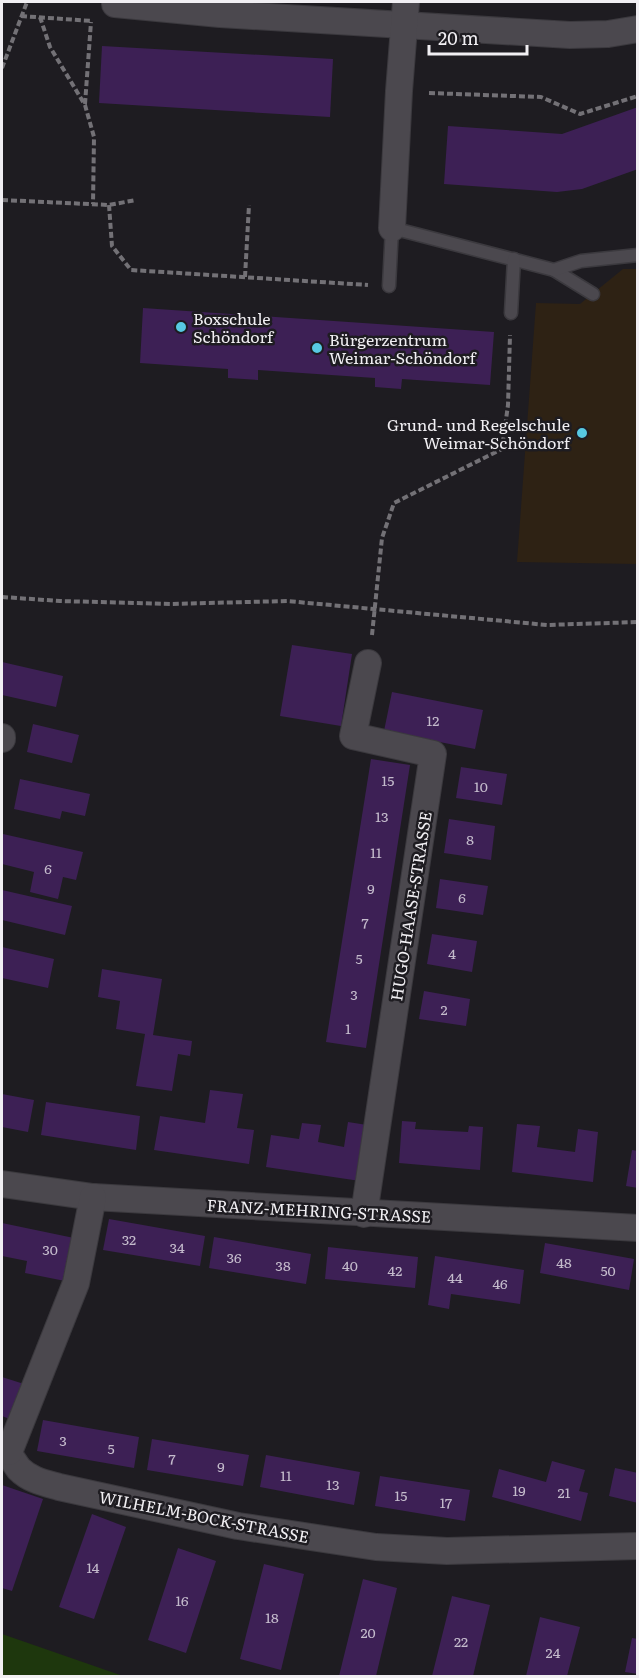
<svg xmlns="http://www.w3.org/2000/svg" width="639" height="1678" viewBox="0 0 639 1678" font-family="Literata,serif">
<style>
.education{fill:#2e2214}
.green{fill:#1e370d}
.building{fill:#3d2055}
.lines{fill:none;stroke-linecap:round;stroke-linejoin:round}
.service-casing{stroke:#3b393e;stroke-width:15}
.minor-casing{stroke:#3b393e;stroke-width:28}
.path{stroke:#737176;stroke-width:4;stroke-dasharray:6 3;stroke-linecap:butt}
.service{stroke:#4b484e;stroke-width:12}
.minor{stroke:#4b484e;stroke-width:26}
.poi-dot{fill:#57c9e2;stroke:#1e1c21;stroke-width:2}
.labels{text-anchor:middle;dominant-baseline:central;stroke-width:5;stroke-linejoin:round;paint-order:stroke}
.number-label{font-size:14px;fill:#c4bbcc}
.poi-label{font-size:16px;fill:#f1eff3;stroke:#1e1c21;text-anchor:start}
.street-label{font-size:16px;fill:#f1eff3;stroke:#1e1c21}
</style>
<rect width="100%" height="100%" fill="#1e1c21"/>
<polygon class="education" points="623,269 637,269 637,564 517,562 536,303 580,304"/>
<polygon class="green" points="2,1634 123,1676 2,1676"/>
<g class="building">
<polygon points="102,46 333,59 330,117 99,103"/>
<polygon points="638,107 638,169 582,189 557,192 444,184 448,126 562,134"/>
<polygon points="143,308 494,332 490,385 402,379 401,389 375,387 375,378 258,370 258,380 228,378 228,369 140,363"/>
<polygon points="292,645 352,654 341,726 280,716"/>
<polygon points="2,662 63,676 56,707 2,695"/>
<polygon points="392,692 483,710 475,749 384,731"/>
<polygon points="33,724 79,735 72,763 27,752"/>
<polygon points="371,759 410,765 366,1048 326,1042"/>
<polygon points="461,767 507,774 502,805 456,798"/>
<polygon points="20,779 90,794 85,816 62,811 60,819 14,809"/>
<polygon points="449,819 495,826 491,860 444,853"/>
<polygon points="3,834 83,852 76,880 63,877 58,899 30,892 34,872 2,864"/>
<polygon points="440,879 488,886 483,915 436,908"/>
<polygon points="2,890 72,906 65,935 2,920"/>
<polygon points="432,934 477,941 472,972 427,964"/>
<polygon points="2,947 54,959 48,988 2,978"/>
<polygon points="102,969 162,979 153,1035 192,1041 190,1056 178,1054 172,1091 136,1086 145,1034 116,1029 120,1001 98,997"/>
<polygon points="424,991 470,999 466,1026 419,1019"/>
<polygon points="210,1090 243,1094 237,1128 254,1130 249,1164 154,1150 160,1116 205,1123"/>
<polygon points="2,1094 34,1100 28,1132 2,1127"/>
<polygon points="46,1102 140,1116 136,1150 41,1135"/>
<polygon points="402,1121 416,1122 415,1129 468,1132 469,1126 483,1127 480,1170 399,1163"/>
<polygon points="348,1122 367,1125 360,1181 266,1167 271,1135 299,1139 302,1123 321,1125 318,1142 344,1147"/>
<polygon points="517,1124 540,1126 537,1147 575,1152 578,1129 598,1132 593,1182 512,1172"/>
<polygon points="632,1150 638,1151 638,1188 626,1186"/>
<polygon points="109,1219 205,1236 200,1266 103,1250"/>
<polygon points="2,1223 74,1238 65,1281 25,1273 27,1261 2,1256"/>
<polygon points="214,1237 311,1254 306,1284 209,1268"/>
<polygon points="545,1243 634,1259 629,1290 540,1273"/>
<polygon points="328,1247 418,1257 415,1288 325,1279"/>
<polygon points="435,1256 524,1270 520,1304 451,1294 449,1309 428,1305"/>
<polygon points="2,1377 24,1384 12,1420 2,1416"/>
<polygon points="43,1420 139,1437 134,1468 37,1451"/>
<polygon points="152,1439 249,1455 243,1486 147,1470"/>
<polygon points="266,1455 360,1472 354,1505 260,1487"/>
<polygon points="552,1461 585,1470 579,1491 588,1493 581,1521 492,1497 499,1469 546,1482"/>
<polygon points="615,1468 638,1473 638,1503 609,1496"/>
<polygon points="380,1476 470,1490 465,1521 375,1506"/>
<polygon points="2,1485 43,1499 12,1591 2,1588"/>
<polygon points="92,1514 126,1527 94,1619 59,1607"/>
<polygon points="178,1548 216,1561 186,1653 148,1640"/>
<polygon points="264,1564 304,1574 281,1670 240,1659"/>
<polygon points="363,1579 397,1588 376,1676 339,1676"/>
<polygon points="452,1596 490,1605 473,1676 432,1676"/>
<polygon points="540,1617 580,1627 567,1676 526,1676"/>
<polygon points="632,1638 638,1639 638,1674 625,1672"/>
</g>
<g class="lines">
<defs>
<g id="service">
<polyline points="554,270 593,294"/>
<polyline points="389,286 392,228 554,270 581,261 638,255"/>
<polyline points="511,313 514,259"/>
</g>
<g id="minor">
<polyline points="115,4 220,14 570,35 608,34 638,29"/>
<polyline points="392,228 399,91 406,2"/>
<polyline points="2,737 2,739"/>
<polyline points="2,1184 93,1197 638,1228"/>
<polyline points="364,1214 433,754 353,736 368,663"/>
<path d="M2 1446C9 1453 13 1461 19 1469 30 1480 45 1483 59 1487L238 1526 376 1547 447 1551 638 1546"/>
<polyline points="9,1452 76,1283 93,1197"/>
</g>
</defs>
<use href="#service" class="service-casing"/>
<use href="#minor" class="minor-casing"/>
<g class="path">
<polyline points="21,16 92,21"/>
<polyline points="40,17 50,47 85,105 94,137 93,204"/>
<polyline points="2,68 27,2"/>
<polyline points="429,93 541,97 580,114 638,96"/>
<polyline points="85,104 91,22"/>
<polyline points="2,200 109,205 136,200"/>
<polyline points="109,205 112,246 131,270 368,285"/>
<polyline points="245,277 249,205"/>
<polyline points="2,597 60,601 170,604 287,601 547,625 638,622"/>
<polyline points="372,635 382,538 394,503 502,449 508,405 510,335"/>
</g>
<use href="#service" class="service"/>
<use href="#minor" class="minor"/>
</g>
<g class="poi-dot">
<circle cx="181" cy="327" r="6"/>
<circle cx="317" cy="348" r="6"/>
<circle cx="582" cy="433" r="6"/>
</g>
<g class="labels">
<g class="number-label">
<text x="433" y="720">12</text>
<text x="388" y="780">15</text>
<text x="481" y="786">10</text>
<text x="382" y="816">13</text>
<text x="470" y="839">8</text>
<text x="376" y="852">11</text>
<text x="48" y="868">6</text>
<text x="371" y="888">9</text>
<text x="462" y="897">6</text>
<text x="365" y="922">7</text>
<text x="452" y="953">4</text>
<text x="359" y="958">5</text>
<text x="354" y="994">3</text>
<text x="444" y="1009">2</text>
<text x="348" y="1028">1</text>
<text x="129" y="1239">32</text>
<text x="177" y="1247">34</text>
<text x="50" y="1249">30</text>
<text x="234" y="1257">36</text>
<text x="564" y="1262">48</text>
<text x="283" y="1265">38</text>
<text x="350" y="1265">40</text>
<text x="395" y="1270">42</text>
<text x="608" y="1270">50</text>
<text x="455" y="1277">44</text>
<text x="500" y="1283">46</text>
<text x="63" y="1440">3</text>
<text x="111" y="1448">5</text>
<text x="172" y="1458">7</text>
<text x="221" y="1466">9</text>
<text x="286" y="1475">11</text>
<text x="333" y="1484">13</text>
<text x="519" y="1490">19</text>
<text x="564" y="1492">21</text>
<text x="401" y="1495">15</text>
<text x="446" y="1502">17</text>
<text x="93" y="1567">14</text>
<text x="182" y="1600">16</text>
<text x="272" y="1617">18</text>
<text x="368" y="1632">20</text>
<text x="461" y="1641">22</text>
<text x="553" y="1652">24</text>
</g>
<g class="poi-label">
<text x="193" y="318">Boxschule<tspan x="193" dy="18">Schöndorf</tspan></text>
<text x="329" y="339">Bürgerzentrum<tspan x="329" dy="18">Weimar-Schöndorf</tspan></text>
<text x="570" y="424" text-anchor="end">Grund- und Regelschule<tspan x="570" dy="18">Weimar-Schöndorf</tspan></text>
</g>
<g class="street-label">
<text transform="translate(410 906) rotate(-81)">HUGO-HAASE-STRASSE</text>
<text transform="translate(319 1210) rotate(3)">FRANZ-MEHRING-STRASSE</text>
<text transform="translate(204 1516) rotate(11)">WILHELM-BOCK-STRASSE</text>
</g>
</g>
<rect width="639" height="1678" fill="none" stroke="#f1eff3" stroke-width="6"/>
<path d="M429 45v9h98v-9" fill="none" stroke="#f1eff3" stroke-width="3"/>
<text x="438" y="45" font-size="18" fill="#f1eff3" stroke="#1e1c21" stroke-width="4.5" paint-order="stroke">20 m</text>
</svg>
